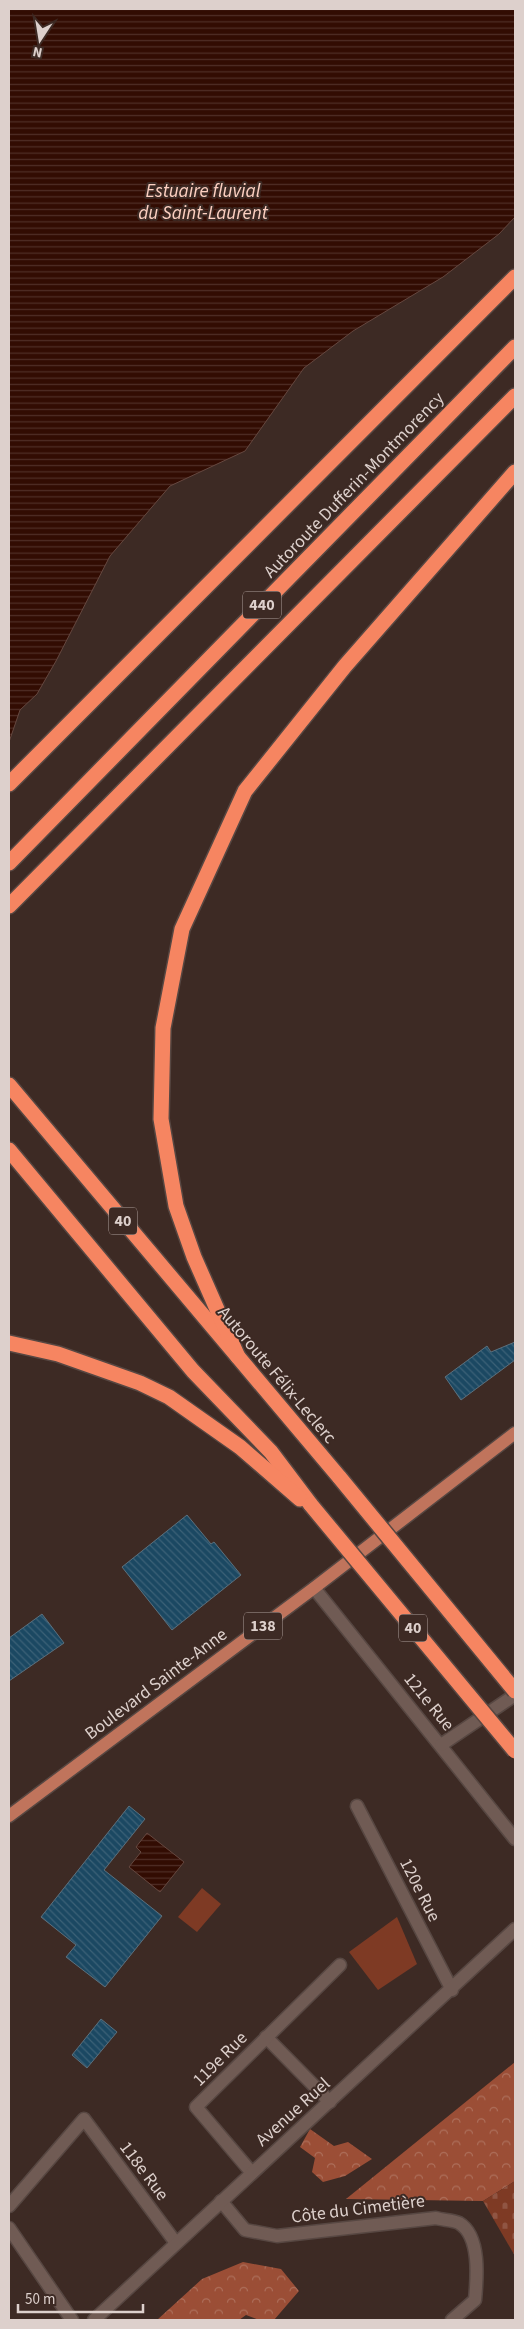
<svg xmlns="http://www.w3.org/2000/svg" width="524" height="2329" viewBox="0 0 524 2329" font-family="'Source Sans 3',sans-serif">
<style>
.green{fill:#7e3a24}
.forest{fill:url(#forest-crowns)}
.cemetery{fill:url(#cemetery-stones)}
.water{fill:url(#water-rules);stroke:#65473f}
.building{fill:url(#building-back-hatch);stroke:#5c707d}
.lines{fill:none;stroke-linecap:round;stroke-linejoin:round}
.minor-casing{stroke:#574742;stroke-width:15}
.primary-casing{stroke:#574742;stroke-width:15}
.motorway-casing{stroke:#574742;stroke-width:18}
.minor{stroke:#705b54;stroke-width:12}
.primary{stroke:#c0745c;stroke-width:12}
.motorway{stroke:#f68561;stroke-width:15}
.motorway-bridge-casing{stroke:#574742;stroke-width:18;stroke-linecap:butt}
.motorway-bridge{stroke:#f68561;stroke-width:15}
.labels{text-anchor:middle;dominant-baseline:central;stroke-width:4;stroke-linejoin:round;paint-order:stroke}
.shield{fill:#3d2a24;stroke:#ad9e9a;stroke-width:1}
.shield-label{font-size:16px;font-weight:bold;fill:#ddd0cc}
.street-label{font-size:18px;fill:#ddd0cc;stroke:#3d2a24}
.water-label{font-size:19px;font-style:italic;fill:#fdd0c1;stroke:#3d2a24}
</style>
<defs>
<pattern id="forest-crowns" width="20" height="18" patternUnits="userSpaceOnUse" patternTransform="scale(1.25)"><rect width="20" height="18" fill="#9b4e36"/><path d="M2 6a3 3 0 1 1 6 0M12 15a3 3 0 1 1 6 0" fill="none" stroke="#ad6f5b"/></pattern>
<pattern id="cemetery-stones" width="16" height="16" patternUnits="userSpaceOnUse" patternTransform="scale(1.25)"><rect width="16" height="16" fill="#7e3a24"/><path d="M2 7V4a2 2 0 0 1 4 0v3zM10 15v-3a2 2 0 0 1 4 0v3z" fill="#905543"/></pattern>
<pattern id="water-rules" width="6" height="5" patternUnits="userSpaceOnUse" patternTransform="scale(1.25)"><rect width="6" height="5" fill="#320c02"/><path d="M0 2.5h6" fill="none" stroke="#4f2e26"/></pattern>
<pattern id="building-back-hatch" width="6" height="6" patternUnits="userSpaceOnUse" patternTransform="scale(1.25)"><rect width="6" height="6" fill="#1b4862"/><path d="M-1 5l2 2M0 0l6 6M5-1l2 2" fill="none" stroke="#3c6177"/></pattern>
</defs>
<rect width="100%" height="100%" fill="#3d2a24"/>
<g class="green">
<polygon points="202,1888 221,1904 197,1932 178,1917"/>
<polygon points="397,1917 417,1964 378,1990 349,1952"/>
</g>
<g class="forest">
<polygon points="515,2062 515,2181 483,2201 346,2199"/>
<polygon points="310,2129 334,2146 348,2142 372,2159 345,2176 323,2182 312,2172 315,2158 300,2147"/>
<polygon points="243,2262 281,2269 299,2291 274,2320 259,2320 246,2315 239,2320 157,2320 202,2279"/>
</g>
<polygon class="cemetery" points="515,2181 515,2256 483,2201"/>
<g class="water">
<polygon points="9,9 515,9 515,217 499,234 443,277 353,331 304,368 245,451 170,486 110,556 56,661 37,694 20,710 9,742"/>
<polygon points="147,1833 184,1862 160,1892 129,1867 141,1852 136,1847"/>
</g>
<g class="building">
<polygon points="515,1342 515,1360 461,1400 445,1377 487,1346 491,1352"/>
<polygon points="187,1515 211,1544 214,1542 241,1575 172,1630 122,1567"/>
<polygon points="42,1614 64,1643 9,1681 9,1638"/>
<polygon points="129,1806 145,1819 104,1870 162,1916 105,1987 66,1957 76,1945 41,1917"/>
<polygon points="101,2019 117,2032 87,2068 72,2055"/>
</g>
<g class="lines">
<defs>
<g id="minor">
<polyline points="314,1588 515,1839"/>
<polyline points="441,1745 515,1695"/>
<polyline points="357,1806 452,1990"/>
<polyline points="266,2037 330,2102"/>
<polyline points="252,2173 196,2107 340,1965"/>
<path d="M221 2201 245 2230 277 2236 436 2218C442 2220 453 2220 459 2223 481 2236 477 2279 475 2300L452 2320"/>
<polyline points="9,2206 84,2119 176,2243"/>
<polyline points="9,2228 72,2320"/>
<polyline points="94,2320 515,1929"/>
</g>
<polyline id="primary" points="9,1816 314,1588 515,1433"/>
<g id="motorway">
<polyline points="9,784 515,277"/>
<polyline points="9,863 515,347"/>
<polyline points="9,906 515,396"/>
<polyline points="9,1085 340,1478"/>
<polyline points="9,1150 193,1371 271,1452 311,1505"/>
<polyline points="9,1343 58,1354 140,1383 169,1397 240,1447 300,1499"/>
<polyline points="238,1357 194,1257 176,1206 161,1119 163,1028 182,929 245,791 345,666 515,472"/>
</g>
</defs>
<use href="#minor" class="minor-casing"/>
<use href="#primary" class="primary-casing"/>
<use href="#motorway" class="motorway-casing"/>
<use href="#minor" class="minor"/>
<use href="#primary" class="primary"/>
<use href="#motorway" class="motorway"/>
<defs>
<g id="motorway-bridge">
<polyline points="340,1478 515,1691"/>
<polyline points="311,1505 515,1751"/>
</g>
</defs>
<use href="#motorway-bridge" class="motorway-bridge-casing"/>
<use href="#motorway-bridge" class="motorway-bridge"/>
</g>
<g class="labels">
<g class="shield">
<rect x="243" y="591.5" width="38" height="27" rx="4"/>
<rect x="109" y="1207.5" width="28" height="27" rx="4"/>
<rect x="244" y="1612.5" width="38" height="27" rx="4"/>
<rect x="399" y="1614.5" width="28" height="27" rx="4"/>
</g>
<g class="shield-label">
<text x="262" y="605">440</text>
<text x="123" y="1221">40</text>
<text x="263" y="1626">138</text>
<text x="413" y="1628">40</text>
</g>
<g class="street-label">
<text transform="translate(354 485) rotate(-46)">Autoroute Dufferin-Montmorency</text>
<text transform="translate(277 1375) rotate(50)">Autoroute Félix-Leclerc</text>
<text transform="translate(156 1684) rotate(-37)">Boulevard Sainte-Anne</text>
<text transform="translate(429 1702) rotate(51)">121e Rue</text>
<text transform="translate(420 1890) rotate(63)">120e Rue</text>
<text transform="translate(220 2059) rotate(-45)">119e Rue</text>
<text transform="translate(293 2112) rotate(-42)">Avenue Ruel</text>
<text transform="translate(144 2171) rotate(53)">118e Rue</text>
<text transform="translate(358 2209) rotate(-7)">Côte du Cimetière</text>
</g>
<g class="water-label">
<text x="203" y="191">Estuaire fluvial<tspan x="203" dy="22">du Saint-Laurent</tspan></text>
</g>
</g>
<rect width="524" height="2329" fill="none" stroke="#ddd0cc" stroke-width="20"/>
<g transform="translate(40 40) rotate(192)" stroke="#3d2a24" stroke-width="4" paint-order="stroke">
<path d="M0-4L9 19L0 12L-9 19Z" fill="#ddd0cc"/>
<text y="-8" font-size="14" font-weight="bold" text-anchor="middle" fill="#ddd0cc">N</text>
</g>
<path d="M18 2304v8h125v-8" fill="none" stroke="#ddd0cc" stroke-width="2.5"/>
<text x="25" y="2304" font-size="15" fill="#ddd0cc" stroke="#3d2a24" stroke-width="4" paint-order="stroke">50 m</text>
</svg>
